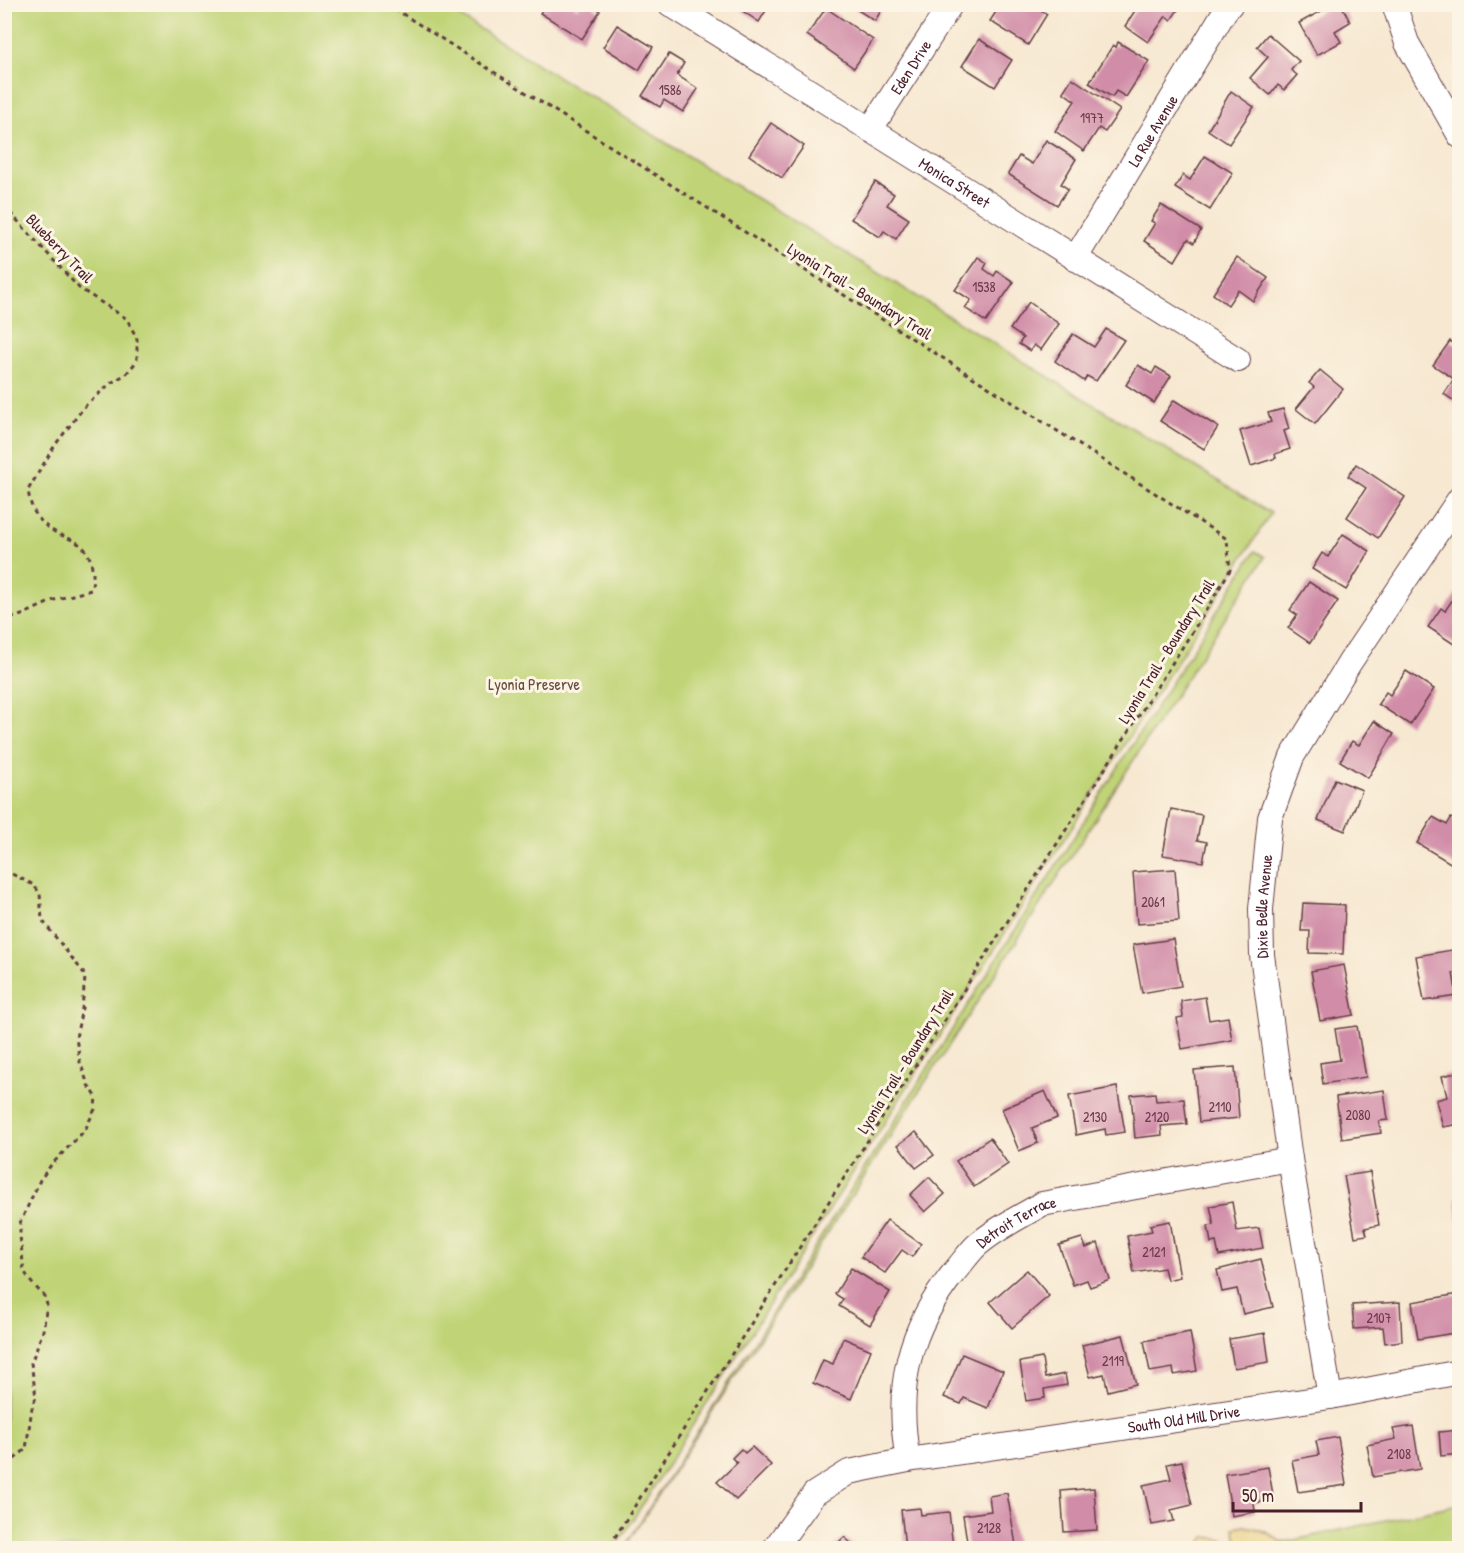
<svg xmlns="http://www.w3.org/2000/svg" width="1464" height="1553" viewBox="0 0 1464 1553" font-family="'Patrick Hand',sans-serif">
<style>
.green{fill:#c0d477;stroke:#857a51;stroke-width:1.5}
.sand{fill:#eeda9e;stroke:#9c7c64;stroke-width:1.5}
.building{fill:#d18da8}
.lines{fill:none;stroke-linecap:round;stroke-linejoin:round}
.minor-casing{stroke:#643d44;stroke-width:26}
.path{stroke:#643d44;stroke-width:3;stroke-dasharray:4.5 4.5;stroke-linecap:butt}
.minor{stroke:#fff;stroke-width:24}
.labels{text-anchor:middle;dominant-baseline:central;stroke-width:6;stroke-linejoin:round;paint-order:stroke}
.number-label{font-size:14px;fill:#6c3a4a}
.street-label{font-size:16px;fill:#4a1f2b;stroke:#fcf5e5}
.park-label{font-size:16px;fill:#684c3e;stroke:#fcf5e5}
</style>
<rect width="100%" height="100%" fill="#fcf5e5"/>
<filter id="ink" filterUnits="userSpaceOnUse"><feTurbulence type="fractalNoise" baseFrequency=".0167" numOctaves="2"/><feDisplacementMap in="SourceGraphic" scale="12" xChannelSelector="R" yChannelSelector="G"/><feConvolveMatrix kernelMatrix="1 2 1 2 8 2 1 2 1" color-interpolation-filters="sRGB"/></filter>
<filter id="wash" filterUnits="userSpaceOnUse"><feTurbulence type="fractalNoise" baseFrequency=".008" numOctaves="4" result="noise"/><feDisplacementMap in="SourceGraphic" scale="24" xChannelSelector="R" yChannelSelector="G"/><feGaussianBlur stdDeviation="1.35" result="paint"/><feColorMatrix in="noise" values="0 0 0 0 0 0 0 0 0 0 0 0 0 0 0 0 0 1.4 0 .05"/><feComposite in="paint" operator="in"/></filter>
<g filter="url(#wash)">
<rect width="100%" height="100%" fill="#f7e8d1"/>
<g class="green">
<polygon points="5,4 441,5 1271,513 615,1548 5,1548"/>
<polygon points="1255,551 1265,557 624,1548"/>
<polygon points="1459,1504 1459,1548 1255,1548 1281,1543"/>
</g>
<path class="sand" d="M1239 1526C1255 1526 1277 1534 1285 1548H1201V1543L1205 1537 1223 1539 1235 1547 1238 1544 1234 1528Z"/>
<g id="blocks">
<g class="building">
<polygon points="546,4 572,4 577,8 580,4 590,4 600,11 582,39 540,13"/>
<polygon points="732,4 770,4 759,22"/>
<polygon points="848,4 885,4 875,21"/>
<polygon points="1001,4 1009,9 1012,4 1045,4 1041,10 1047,14 1028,45 990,21"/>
<polygon points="1136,4 1182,4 1171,20 1166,16 1148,42 1125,26 1138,6"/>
<polygon points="1334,4 1341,4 1350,22 1335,31 1341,42 1317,55 1299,23"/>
<polygon points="826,8 873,40 854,68 807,35"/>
<polygon points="617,25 653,47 639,70 603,47"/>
<polygon points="1268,34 1299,61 1291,70 1297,75 1284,90 1278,85 1270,95 1250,78 1268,57 1257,47"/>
<polygon points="979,39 1012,60 995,87 962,66"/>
<polygon points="1118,42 1149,61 1126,97 1116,91 1112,97 1089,83 1113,45 1116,47"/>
<polygon points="669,54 684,63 677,75 698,89 683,112 664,100 660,107 642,96"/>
<polygon points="1072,78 1120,110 1105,132 1099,128 1084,151 1055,131 1075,101 1063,92"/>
<polygon points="1231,91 1254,107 1229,144 1208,130"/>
<polygon points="771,123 804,146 782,178 749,155"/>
<polygon points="1046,140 1076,159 1061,184 1068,189 1057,205 1008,174 1019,156 1032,164"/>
<polygon points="1205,156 1233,173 1210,210 1175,188 1183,175 1190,180"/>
<polygon points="875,182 894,194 887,205 909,219 896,239 884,231 880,237 851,219"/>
<polygon points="1161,205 1201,230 1194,243 1188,239 1175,261 1144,241 1155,223 1151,221"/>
<polygon points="978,257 987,263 984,269 994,276 997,271 1014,282 986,322 965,308 971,300 955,290"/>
<polygon points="1237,257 1268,278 1253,301 1238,290 1228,305 1213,294"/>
<polygon points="1029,302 1059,324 1041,350 1034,345 1030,351 1019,344 1023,338 1010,329"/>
<polygon points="1106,329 1124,340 1096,381 1087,376 1084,381 1055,361 1073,334 1094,347"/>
<polygon points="1450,341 1460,347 1460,405 1444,394 1454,379 1433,365"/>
<polygon points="1138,365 1152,374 1156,367 1171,376 1154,403 1126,385"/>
<polygon points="1320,370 1343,389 1315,424 1296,409 1314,387 1309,383"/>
<polygon points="1174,400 1218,427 1204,449 1160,421"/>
<polygon points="1283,409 1289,429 1284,431 1290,449 1275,454 1276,458 1251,466 1240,431 1271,422 1268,413"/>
<polygon points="1356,464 1405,497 1378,538 1347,517 1366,488 1348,476"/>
<polygon points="1343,534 1370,551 1346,590 1312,569 1322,553 1328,557"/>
<polygon points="1309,582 1338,601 1310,643 1288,628 1297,615 1290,610"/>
<polygon points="1457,593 1460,595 1460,648 1428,627 1441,608 1445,611"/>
<polygon points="1406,671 1434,689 1410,725 1378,704 1386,692 1390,695"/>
<polygon points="1374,721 1394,734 1368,778 1340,761 1352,741 1359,745"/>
<polygon points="1335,779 1362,790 1345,831 1318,820"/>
<polygon points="1171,809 1202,815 1197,840 1207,842 1203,862 1163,855"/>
<polygon points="1433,817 1447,825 1451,818 1460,824 1460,863 1457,867 1417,843"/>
<polygon points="1175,869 1179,921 1137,924 1133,872"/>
<polygon points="1303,903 1345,905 1343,954 1309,953 1310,931 1301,931"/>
<polygon points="1173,939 1181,986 1142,993 1133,945"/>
<polygon points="1458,949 1460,972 1453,973 1457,996 1424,1001 1416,956"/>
<polygon points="1344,965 1354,1015 1320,1021 1311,971"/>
<polygon points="1205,997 1209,1020 1228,1017 1232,1040 1182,1049 1177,1018 1183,1017 1181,1001"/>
<polygon points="1357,1026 1366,1077 1323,1084 1320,1063 1340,1060 1335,1029"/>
<polygon points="1235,1067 1239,1118 1199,1122 1194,1070"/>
<polygon points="1460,1072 1460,1124 1443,1127 1436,1100 1447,1097 1442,1076"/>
<polygon points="1117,1087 1125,1132 1106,1135 1105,1129 1076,1135 1069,1096"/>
<polygon points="1384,1090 1388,1120 1379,1121 1381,1133 1342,1139 1336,1097"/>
<polygon points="1045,1091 1057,1118 1032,1128 1038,1143 1019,1151 1002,1109"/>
<polygon points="1155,1093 1156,1101 1184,1099 1187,1124 1161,1126 1162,1135 1135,1138 1131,1095"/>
<polygon points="916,1132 934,1155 916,1168 898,1145"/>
<polygon points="990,1138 1008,1164 974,1187 956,1161"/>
<polygon points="1370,1172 1379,1225 1365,1228 1367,1235 1355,1237 1344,1176"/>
<polygon points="929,1177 945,1194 925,1212 910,1195"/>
<polygon points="1456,1198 1460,1198 1460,1220 1458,1220"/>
<polygon points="1232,1202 1237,1231 1259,1228 1263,1248 1219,1256 1216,1242 1211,1243 1208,1226 1214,1225 1210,1206"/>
<polygon points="887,1220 921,1244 912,1257 902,1250 885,1273 861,1257"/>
<polygon points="1170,1221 1180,1277 1167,1280 1164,1268 1134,1273 1127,1236 1152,1231 1150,1225"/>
<polygon points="1082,1238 1086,1248 1098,1243 1110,1280 1090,1287 1087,1280 1073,1285 1059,1245"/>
<polygon points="1261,1259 1273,1307 1243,1314 1237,1289 1222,1292 1217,1270"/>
<polygon points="851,1268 890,1292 870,1325 839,1306 843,1299 835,1294"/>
<polygon points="1027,1270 1049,1296 1012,1328 990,1302"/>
<polygon points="1459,1294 1460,1332 1418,1339 1412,1302"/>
<polygon points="1400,1302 1402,1341 1385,1343 1383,1327 1354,1329 1352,1305"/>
<polygon points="1190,1332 1197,1371 1174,1375 1173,1368 1150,1372 1144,1341"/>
<polygon points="1265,1333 1269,1362 1234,1368 1229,1339"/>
<polygon points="1123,1335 1136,1384 1108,1391 1104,1374 1090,1377 1082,1345"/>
<polygon points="843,1338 871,1350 851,1399 813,1383 823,1360 833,1364"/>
<polygon points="962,1354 1003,1371 988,1408 964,1398 961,1404 944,1397"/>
<polygon points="1042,1358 1045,1378 1065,1374 1067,1385 1044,1389 1045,1398 1026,1401 1020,1362"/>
<polygon points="1413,1426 1420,1469 1373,1477 1367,1445 1396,1439 1393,1429"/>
<polygon points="1460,1430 1460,1454 1441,1456 1439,1432"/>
<polygon points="1338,1437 1346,1485 1298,1492 1292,1460 1319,1455 1316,1441"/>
<polygon points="752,1447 771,1465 736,1500 717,1482 737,1463 732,1458 741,1449 745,1453"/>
<polygon points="1182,1461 1192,1505 1171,1510 1174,1521 1152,1525 1143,1485 1171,1479 1167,1464"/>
<polygon points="1268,1467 1274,1500 1254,1503 1255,1512 1232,1516 1225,1474"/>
<polygon points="1094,1488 1097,1530 1064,1532 1061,1491"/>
<polygon points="1007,1493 1016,1545 991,1548 968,1548 963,1515 991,1511 989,1496"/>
<polygon points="920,1508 921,1515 949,1512 953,1547 905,1548 901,1510"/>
<polygon points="844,1537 857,1548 833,1548"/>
</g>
</g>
</g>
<g filter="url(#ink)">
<use href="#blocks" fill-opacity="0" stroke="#643d44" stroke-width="1.5"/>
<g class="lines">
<defs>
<g id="minor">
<path id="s1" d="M670 4 1238 360"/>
<polyline points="1394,4 1407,43 1460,136"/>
<path id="s2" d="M870 130 951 4"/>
<path id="s3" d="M1075 259 1225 11 1231 4"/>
<path id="s4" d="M1330 1397 1290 1159 1262 955 1261 909 1270 818 1292 757 1350 662 1460 498"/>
<path id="s5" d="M908 1460C895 1387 908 1329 955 1271 962 1263 968 1254 976 1246 995 1229 1020 1217 1042 1204L1290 1159"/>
<path id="s6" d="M775 1548 814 1494 849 1472 908 1460 1330 1397 1460 1372"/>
</g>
</defs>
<use href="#minor" class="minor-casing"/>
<g class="path">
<polyline points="387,4 1227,539 1230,570 1208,607 608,1548"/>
<path d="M4 206 79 288 127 319 137 339V361L126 374 111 383 85 406 55 445 28 490C30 504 33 513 43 523 61 542 87 535 92 567 94 575 93 581 91 590L54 600 22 615 4 620"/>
<polyline points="4,870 34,885 40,894 42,920 83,972 85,978 82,1008 76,1038 80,1062 88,1085 96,1096 95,1109 85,1130 51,1165 40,1180 20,1223 20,1236 24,1271 31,1282 45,1297 47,1305 43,1331 31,1363 36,1397 32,1408 26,1449 4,1468"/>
</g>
<use href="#minor" class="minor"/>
</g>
</g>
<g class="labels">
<g class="number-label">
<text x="670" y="89">1586</text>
<text x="1092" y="117">1977</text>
<text x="984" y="286">1538</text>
<text x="1153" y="901">2061</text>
<text x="1220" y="1106">2110</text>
<text x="1358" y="1114">2080</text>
<text x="1095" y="1116">2130</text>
<text x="1157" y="1116">2120</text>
<text x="1154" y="1251">2121</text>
<text x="1379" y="1317">2107</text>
<text x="1113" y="1360">2119</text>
<text x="1399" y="1453">2108</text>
<text x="989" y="1527">2128</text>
</g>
<g class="street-label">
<text stroke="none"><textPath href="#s2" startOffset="75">Eden Drive</textPath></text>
<text stroke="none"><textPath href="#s3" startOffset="150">La Rue Avenue</textPath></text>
<text stroke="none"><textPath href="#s1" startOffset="336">Monica Street</textPath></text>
<text transform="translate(60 248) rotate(46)">Blueberry Trail</text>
<text transform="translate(860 291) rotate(32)">Lyonia Trail - Boundary Trail</text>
<text transform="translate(1166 651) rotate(-58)">Lyonia Trail - Boundary Trail</text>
<text stroke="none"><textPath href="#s4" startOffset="496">Dixie Belle Avenue</textPath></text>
<text transform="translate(905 1061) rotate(-58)">Lyonia Trail - Boundary Trail</text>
<text stroke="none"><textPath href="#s5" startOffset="282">Detroit Terrace</textPath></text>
<text stroke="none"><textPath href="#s6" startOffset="447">South Old Mill Drive</textPath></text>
</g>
<g class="park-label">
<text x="534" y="684">Lyonia Preserve</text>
</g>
</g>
<rect width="1464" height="1553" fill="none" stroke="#fcf5e5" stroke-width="24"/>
<path d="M1233 1502v9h128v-9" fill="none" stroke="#4a1f2b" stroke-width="3"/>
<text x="1242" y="1502" font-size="18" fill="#4a1f2b" stroke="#fcf5e5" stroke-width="4.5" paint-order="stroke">50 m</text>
</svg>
